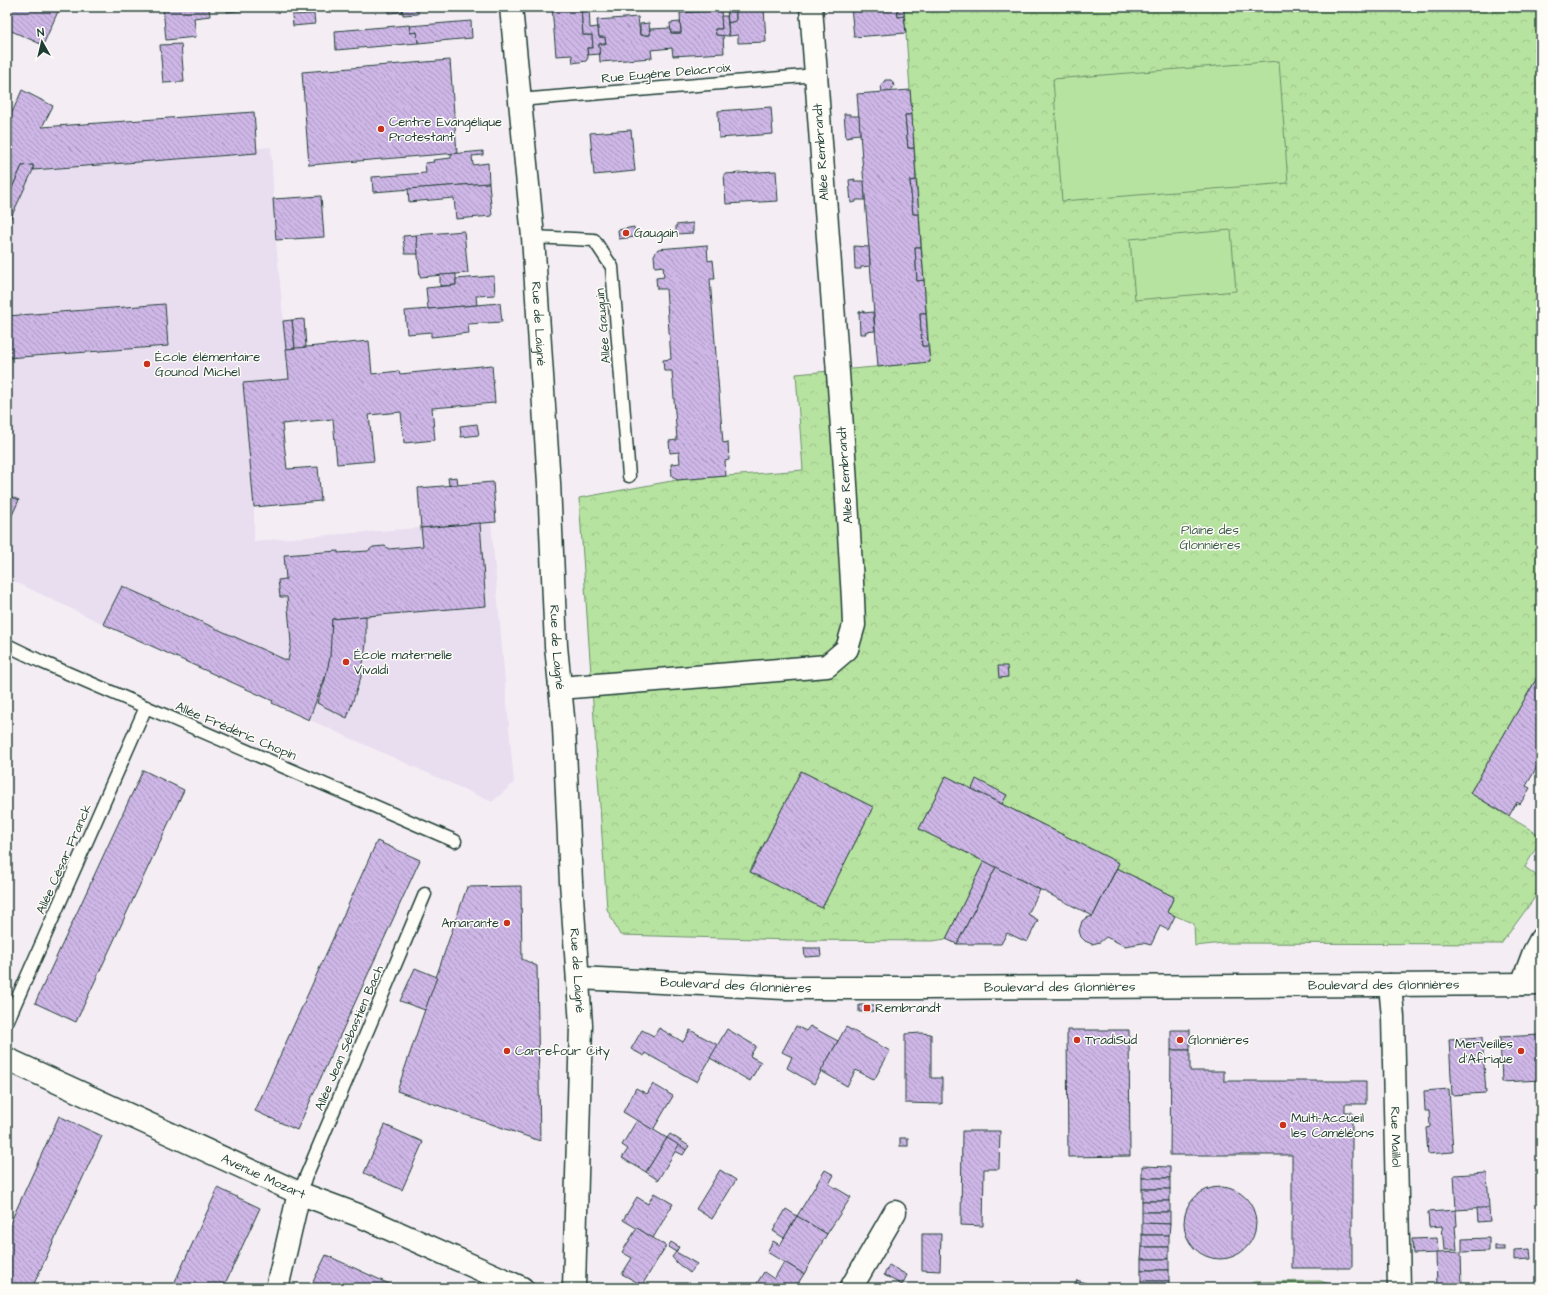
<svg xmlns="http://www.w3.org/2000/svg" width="1548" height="1295" viewBox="0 0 1548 1295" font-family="'Architects Daughter',sans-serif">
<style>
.built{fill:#e9def0}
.forest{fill:url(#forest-crowns);stroke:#6b906a;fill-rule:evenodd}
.garden{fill:#b7e3a0;stroke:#6b906a}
.building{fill:url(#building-back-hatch);stroke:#1f3d34}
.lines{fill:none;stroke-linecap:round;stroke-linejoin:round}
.lane-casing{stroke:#1f3d34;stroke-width:15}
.street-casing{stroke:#1f3d34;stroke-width:25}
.secondary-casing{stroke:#1f3d34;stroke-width:25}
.lane{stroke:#fdfcf7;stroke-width:12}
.street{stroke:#fdfcf7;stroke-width:22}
.secondary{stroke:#fdfcf7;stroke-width:22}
.poi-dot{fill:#c8321e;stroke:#fdfcf7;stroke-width:1.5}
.labels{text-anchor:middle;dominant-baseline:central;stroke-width:3;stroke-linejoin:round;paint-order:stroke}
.street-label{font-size:13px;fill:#1f3d34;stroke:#fdfcf7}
.poi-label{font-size:13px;fill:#1f3d34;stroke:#fdfcf7;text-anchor:start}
.park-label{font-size:13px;fill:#3d5e4a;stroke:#fdfcf7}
</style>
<defs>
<pattern id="forest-crowns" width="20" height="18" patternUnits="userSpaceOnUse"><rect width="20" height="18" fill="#b7e3a0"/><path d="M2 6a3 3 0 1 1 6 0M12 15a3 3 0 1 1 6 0" fill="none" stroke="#9dc48a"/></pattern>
<pattern id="building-back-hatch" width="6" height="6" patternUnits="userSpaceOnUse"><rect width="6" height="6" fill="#ceb7e7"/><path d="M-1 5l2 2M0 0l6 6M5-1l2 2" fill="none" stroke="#a796bc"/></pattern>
</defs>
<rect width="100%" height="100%" fill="#f4eef4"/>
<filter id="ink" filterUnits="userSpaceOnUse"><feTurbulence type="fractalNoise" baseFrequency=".025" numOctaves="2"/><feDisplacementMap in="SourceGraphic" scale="8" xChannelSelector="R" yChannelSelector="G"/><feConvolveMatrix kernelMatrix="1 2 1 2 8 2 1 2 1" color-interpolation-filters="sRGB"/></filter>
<g filter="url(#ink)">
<polygon class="built" points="22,90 53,106 43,127 254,112 257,148 271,147 276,240 289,379 243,384 254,507 254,541 491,522 514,783 492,802 272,703 273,700 103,624 7,578 7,124"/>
<path class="forest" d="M904 7H1541V671L1470 793 1541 836V839L1525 867 1541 879V889L1501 944 1223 943 1195 946 1194 924 1167 912 1174 897 1117 868 1119 863 946 776 919 829 984 861 946 939 932 941 791 940 620 935 607 909 579 498 677 480 803 470 796 374 930 362ZM801 771 873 807 822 908 750 871Z"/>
<g class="garden">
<polygon points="1279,61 1288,183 1062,201 1053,79"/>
<polygon points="1231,230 1236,291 1135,300 1130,239"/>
<polygon points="1320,1281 1330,1284 1330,1288 1242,1288 1254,1282"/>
<polygon points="1171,1285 1201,1285 1207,1288 1171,1288"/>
</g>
<g class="building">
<polygon points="7,7 60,7 43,45 7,29"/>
<polygon points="163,7 209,7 210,16 194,18 196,37 166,40"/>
<polygon points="227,7 247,7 247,10 227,12"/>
<polygon points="388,7 402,7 402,12 388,13"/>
<polygon points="402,7 418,7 418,14 403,15"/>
<polygon points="552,7 581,7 583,35 592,35 593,48 587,48 588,58 586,61 573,63 572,55 556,56"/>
<polygon points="581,7 589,7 590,28 598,27 599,37 605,37 606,44 599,44 600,54 588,55 587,48 593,48 592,35 583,35"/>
<polygon points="727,7 736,7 736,21 728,23"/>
<polygon points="736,7 764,7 766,42 738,43 738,35 729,36 728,23 736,21"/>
<polygon points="851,7 897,7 898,17 904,16 906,33 854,37"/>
<polygon points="897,7 904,7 904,16 898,17"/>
<polygon points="721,10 722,29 715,29 716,35 723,35 724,53 673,56 672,48 651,50 652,58 600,62 599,44 606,44 605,37 599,37 597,20 638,17 640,35 650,35 650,29 671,28 671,33 681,33 680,13"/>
<polygon points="314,14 315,24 293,26 292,15"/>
<polygon points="721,16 727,16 729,36 716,35 715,29 722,29"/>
<polygon points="471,21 472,38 418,43 417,32 410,33 409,26"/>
<polygon points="680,22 681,33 671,33 670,23"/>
<polygon points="649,23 650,35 640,35 640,24"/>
<polygon points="409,25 410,33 417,32 418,43 336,50 335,31"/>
<polygon points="181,44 184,82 163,83 160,45"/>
<polygon points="450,60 457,153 309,165 302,72"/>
<polygon points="885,80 891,80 893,83 894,86 890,92 882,92 881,86"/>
<polygon points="22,90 53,106 42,127 254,112 257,153 33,170 33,165 22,166 7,199 7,124"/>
<polygon points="910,90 912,115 905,115 908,148 914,148 916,180 910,181 913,214 919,214 921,247 915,247 917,281 924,280 926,313 920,313 922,346 928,346 930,362 878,367 857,94"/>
<polygon points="771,107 773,134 719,138 718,111"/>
<polygon points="844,114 850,114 850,116 859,116 860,134 851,135 851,137 846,138"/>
<polygon points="905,115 912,115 914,148 908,148"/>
<polygon points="631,130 635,171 594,175 590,133"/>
<polygon points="483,151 483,155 472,156 473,165 488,163 489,183 373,192 372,177 426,173 425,163 434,162 433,160 451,158 451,154"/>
<polygon points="33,165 33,170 7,226 7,199 22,166"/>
<polygon points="776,171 778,201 726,204 724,174"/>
<polygon points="855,179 854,181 864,181 865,200 856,200 856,202 851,203 849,180"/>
<polygon points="916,180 919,214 913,214 910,181"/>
<polygon points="489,183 492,216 456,219 454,198 409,202 408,189"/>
<polygon points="321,196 324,237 276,240 273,199"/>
<polygon points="693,223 693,233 676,234 676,225"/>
<polygon points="634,227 635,237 619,239 618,230"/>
<polygon points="464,231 468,273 420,277 416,235"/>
<polygon points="416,235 418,254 405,254 403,236"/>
<polygon points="707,245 708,261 713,260 715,279 710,279 723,443 728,442 729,460 725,461 726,476 677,480 672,476 671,464 680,463 679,452 670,453 669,441 677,440 672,371 664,371 663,360 671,359 666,289 657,289 656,278 664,277 663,266 655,267 654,255 658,249"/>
<polygon points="854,246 869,247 870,266 861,267 861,269 855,269"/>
<polygon points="915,247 921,247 924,280 917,281"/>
<polygon points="456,274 456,285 440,286 440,275"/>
<polygon points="494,276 495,295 476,296 477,305 428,309 426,288 456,285 456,279"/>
<polygon points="500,303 502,322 468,324 469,333 431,337 431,332 407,334 405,311"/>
<polygon points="165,304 168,346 7,358 7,316"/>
<polygon points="864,311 864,313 873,312 875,331 865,332 866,334 860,334 859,312"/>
<polygon points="920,313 926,313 928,346 922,346"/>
<polygon points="304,319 306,347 295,349 292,320"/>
<polygon points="292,320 295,349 286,349 283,321"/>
<polygon points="369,341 372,374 399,371 400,374 492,365 495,403 432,408 435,440 404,443 401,412 369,415 374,461 337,464 333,419 282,424 287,469 318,467 321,501 254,507 243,383 289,379 286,349"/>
<polygon points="477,424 479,435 461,437 460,426"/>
<polygon points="457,477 458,485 449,485 448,478"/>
<polygon points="493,482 496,522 421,528 418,488"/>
<polygon points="7,495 19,500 7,526"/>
<polygon points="480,523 486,606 332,619 332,646 328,669 309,720 272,703 273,701 103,624 122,586 288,661 291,643 290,630 287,597 280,597 278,580 286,579 284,555 338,551 338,553 368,551 373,547 385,546 389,549 423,546 421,528"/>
<polygon points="366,616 366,644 361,677 347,718 317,703 325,680 330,657 332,619"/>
<polygon points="998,666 1007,666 1008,677 999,678"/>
<polygon points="1541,671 1541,760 1526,786 1530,788 1526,795 1520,804 1517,802 1509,816 1470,793"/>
<polygon points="143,770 184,790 76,1022 35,1003"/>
<polygon points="801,771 873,807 822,908 750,872"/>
<polygon points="946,776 1119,863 1093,916 919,829"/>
<polygon points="976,779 1007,795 1002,804 972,789"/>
<polygon points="377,841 420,860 297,1130 255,1111"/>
<polygon points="984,861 996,867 957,944 946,939"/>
<polygon points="996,867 1040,890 1028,914 1038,920 1027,942 1007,933 1001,944 957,944"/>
<polygon points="1117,868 1174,897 1167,912 1175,916 1168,930 1160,926 1151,945 1143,943 1125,946 1106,937 1100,942 1092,944 1085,941 1081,937 1079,931 1082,921 1086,918 1093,916"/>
<polygon points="521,886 522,959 537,966 540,1141 397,1091 467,887"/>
<polygon points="804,948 820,948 821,956 805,957"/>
<polygon points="415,968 437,977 425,1010 400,1001"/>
<polygon points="859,1005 876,1005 876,1011 859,1012"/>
<polygon points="796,1026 806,1031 810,1026 838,1041 814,1084 787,1068 792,1057 782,1052"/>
<polygon points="846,1027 890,1051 874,1080 856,1070 847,1086 821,1071"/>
<polygon points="659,1028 683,1042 690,1030 718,1045 697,1082 645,1053 644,1056 631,1049 642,1030 654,1036"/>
<polygon points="727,1029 756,1046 750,1056 761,1062 750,1081 710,1058"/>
<polygon points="1067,1030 1129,1030 1130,1156 1068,1157"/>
<rect x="1171" y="1030" width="19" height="20"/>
<polygon points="922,1033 931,1034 931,1078 942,1078 942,1104 905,1103 905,1034"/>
<polygon points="1541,1035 1541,1080 1502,1082 1500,1037"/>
<polygon points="1482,1037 1486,1093 1452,1095 1449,1039"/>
<polygon points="1171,1050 1190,1050 1190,1071 1224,1071 1224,1081 1366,1081 1366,1104 1345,1104 1345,1112 1352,1112 1352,1268 1292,1268 1292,1155 1170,1155"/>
<polygon points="653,1084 673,1096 653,1130 623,1112 636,1088 647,1094"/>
<polygon points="1449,1089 1453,1152 1428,1154 1426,1128 1430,1127 1429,1111 1425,1111 1424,1091"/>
<polygon points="59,1116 102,1136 32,1288 7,1288 7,1230"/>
<polygon points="637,1120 667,1138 646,1172 622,1158 628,1149 622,1145"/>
<polygon points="385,1125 423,1142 402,1190 364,1173"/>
<polygon points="962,1131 1000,1131 999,1169 984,1169 983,1226 961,1225"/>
<polygon points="670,1134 689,1146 686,1150 667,1138"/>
<polygon points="667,1138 679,1145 658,1180 646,1172"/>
<rect x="900" y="1138" width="8" height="8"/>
<polygon points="679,1145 686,1150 683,1155 675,1151"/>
<polygon points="1142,1166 1170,1167 1170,1178 1142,1178"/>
<polygon points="720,1170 736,1180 712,1219 696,1209"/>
<polygon points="825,1170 834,1175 829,1184 851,1197 827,1234 797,1216"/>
<polygon points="1487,1173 1489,1208 1456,1210 1454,1175"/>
<rect x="1142" y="1178" width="28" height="11"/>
<circle cx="1220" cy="1223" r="36"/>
<polygon points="218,1188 260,1208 223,1288 172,1288"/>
<rect x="1142" y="1189" width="28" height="12"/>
<polygon points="654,1193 673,1204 653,1238 623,1220 637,1197 648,1204"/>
<rect x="1142" y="1201" width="28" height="11"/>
<polygon points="1477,1208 1489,1208 1490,1221 1478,1222"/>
<polygon points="786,1209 797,1216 784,1238 773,1231"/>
<polygon points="1456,1210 1457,1226 1455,1226 1457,1250 1444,1250 1442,1226 1429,1227 1428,1212"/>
<polygon points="1142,1212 1170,1212 1170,1224 1142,1223"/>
<polygon points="797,1216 827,1234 804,1274 767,1252 773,1241 780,1245"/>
<polygon points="1142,1223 1170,1224 1169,1235 1142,1235"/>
<polygon points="637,1228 666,1246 642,1285 622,1274 632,1258 622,1252"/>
<polygon points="922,1234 941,1234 940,1271 922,1270"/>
<rect x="1142" y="1235" width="27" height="12"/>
<polygon points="1437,1238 1438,1253 1413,1254 1412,1239"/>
<polygon points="1489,1238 1489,1251 1462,1252 1462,1239"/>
<polygon points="671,1242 679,1247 676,1252 668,1247"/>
<rect x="1495" y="1246" width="9" height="4"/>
<polygon points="1142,1247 1169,1247 1169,1259 1141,1259"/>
<polygon points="1530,1249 1531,1259 1514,1260 1514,1250"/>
<polygon points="676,1252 697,1264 690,1273 677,1263 672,1257"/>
<polygon points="1461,1252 1462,1288 1437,1288 1436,1253"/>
<polygon points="326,1255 398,1288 310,1288"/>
<rect x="1141" y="1259" width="28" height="11"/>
<polygon points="784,1262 804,1274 795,1288 754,1288 764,1272 774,1279"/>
<polygon points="889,1265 907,1275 902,1285 884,1275"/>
<rect x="1141" y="1270" width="28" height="11"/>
<polygon points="1077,1280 1088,1284 1087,1288 1074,1288"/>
<rect x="1141" y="1281" width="28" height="7"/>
<polygon points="1088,1284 1099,1287 1098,1288 1087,1288"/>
</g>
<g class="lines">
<defs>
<g id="lane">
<polyline points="519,100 816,75"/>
<polyline points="533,237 594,240 612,267 629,476"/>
<polyline points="7,645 42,662 455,841"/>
<polyline points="7,1022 146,707"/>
<polyline points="299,1193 425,894"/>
</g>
<g id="street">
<polyline points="560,688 827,666 847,649 854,625 853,599 845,468 811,7"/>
<path id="s1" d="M578 978 784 988H925L1541 984"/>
<polyline points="1522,984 1534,952 1541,939"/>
<path id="s2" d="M1390 985 1393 1017 1399 1288"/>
<path id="s3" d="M7 1059 299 1193 358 1215 522 1288"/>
<polyline points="277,1288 299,1193"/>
<polyline points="851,1288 895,1212"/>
</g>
<g id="secondary">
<path id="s4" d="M511 7 533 237 549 483 556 646 564 727 571 882 581 1025 574 1288"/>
</g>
</defs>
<use href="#lane" class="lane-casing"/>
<use href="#street" class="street-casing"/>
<use href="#secondary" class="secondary-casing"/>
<use href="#lane" class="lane"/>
<use href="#street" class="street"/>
<use href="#secondary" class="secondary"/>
</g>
</g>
<g class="poi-dot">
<circle cx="381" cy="129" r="4"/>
<circle cx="626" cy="233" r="4"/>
<circle cx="147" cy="364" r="4"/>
<circle cx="346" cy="662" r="4"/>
<circle cx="507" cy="923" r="4"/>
<rect x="863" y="1004" width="8" height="8" rx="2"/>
<circle cx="1077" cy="1040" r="4"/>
<circle cx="1180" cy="1040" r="4"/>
<circle cx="507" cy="1051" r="4"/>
<circle cx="1521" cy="1051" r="4"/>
<circle cx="1283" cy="1125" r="4"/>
</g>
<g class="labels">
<g class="street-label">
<text transform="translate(666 73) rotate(-5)">Rue Eugène Delacroix</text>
<text transform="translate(821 152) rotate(-94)">Allée Rembrandt</text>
<text stroke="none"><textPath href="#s4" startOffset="318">Rue de Laigné</textPath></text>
<text transform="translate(603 326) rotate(-95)">Allée Gauguin</text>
<text transform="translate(845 475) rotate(-94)">Allée Rembrandt</text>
<text stroke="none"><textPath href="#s4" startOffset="642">Rue de Laigné</textPath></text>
<text transform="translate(236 731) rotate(23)">Allée Frédéric Chopin</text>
<text transform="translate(64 859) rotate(-66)">Allée César Franck</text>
<text stroke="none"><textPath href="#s4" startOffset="966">Rue de Laigné</textPath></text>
<text stroke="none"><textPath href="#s1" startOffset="806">Boulevard des Glonnières</textPath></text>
<text stroke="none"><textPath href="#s1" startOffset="158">Boulevard des Glonnières</textPath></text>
<text stroke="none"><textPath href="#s1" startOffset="482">Boulevard des Glonnières</textPath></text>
<text transform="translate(349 1038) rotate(-67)">Allée Jean Sébastien Bach</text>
<text stroke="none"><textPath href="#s2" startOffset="152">Rue Maillol</textPath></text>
<text stroke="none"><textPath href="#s3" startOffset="282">Avenue Mozart</textPath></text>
</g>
<g class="poi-label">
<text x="389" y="122">Centre Evangélique<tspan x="389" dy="15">Protestant</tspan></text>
<text x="634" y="233">Gaugain</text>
<text x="155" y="357">École élémentaire<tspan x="155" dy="15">Gounod Michel</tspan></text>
<text x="354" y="655">École maternelle<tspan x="354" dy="15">Vivaldi</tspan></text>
<text x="499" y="923" text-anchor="end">Amarante</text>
<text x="875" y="1008">Rembrandt</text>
<text x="1085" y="1040">TradiSud</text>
<text x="1188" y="1040">Glonnières</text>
<text x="1513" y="1044" text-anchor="end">Merveilles<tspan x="1513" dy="15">d'Afrique</tspan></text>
<text x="515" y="1051">Carrefour City</text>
<text x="1291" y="1118">Multi-Accueil<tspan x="1291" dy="15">les Caméléons</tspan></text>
</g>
<g class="park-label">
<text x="1210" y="530">Plaine des<tspan x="1210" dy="15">Glonnières</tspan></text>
</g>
</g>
<rect width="1548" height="1295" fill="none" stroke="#fdfcf7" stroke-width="24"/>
<rect x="12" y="12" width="1524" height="1271" fill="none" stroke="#1f3d34" stroke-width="1.5" filter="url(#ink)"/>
<g transform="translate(42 42) rotate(352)" stroke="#fdfcf7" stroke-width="3" paint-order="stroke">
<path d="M0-3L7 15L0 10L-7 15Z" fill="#1f3d34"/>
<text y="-6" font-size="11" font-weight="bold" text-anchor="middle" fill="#1f3d34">N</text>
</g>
</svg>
